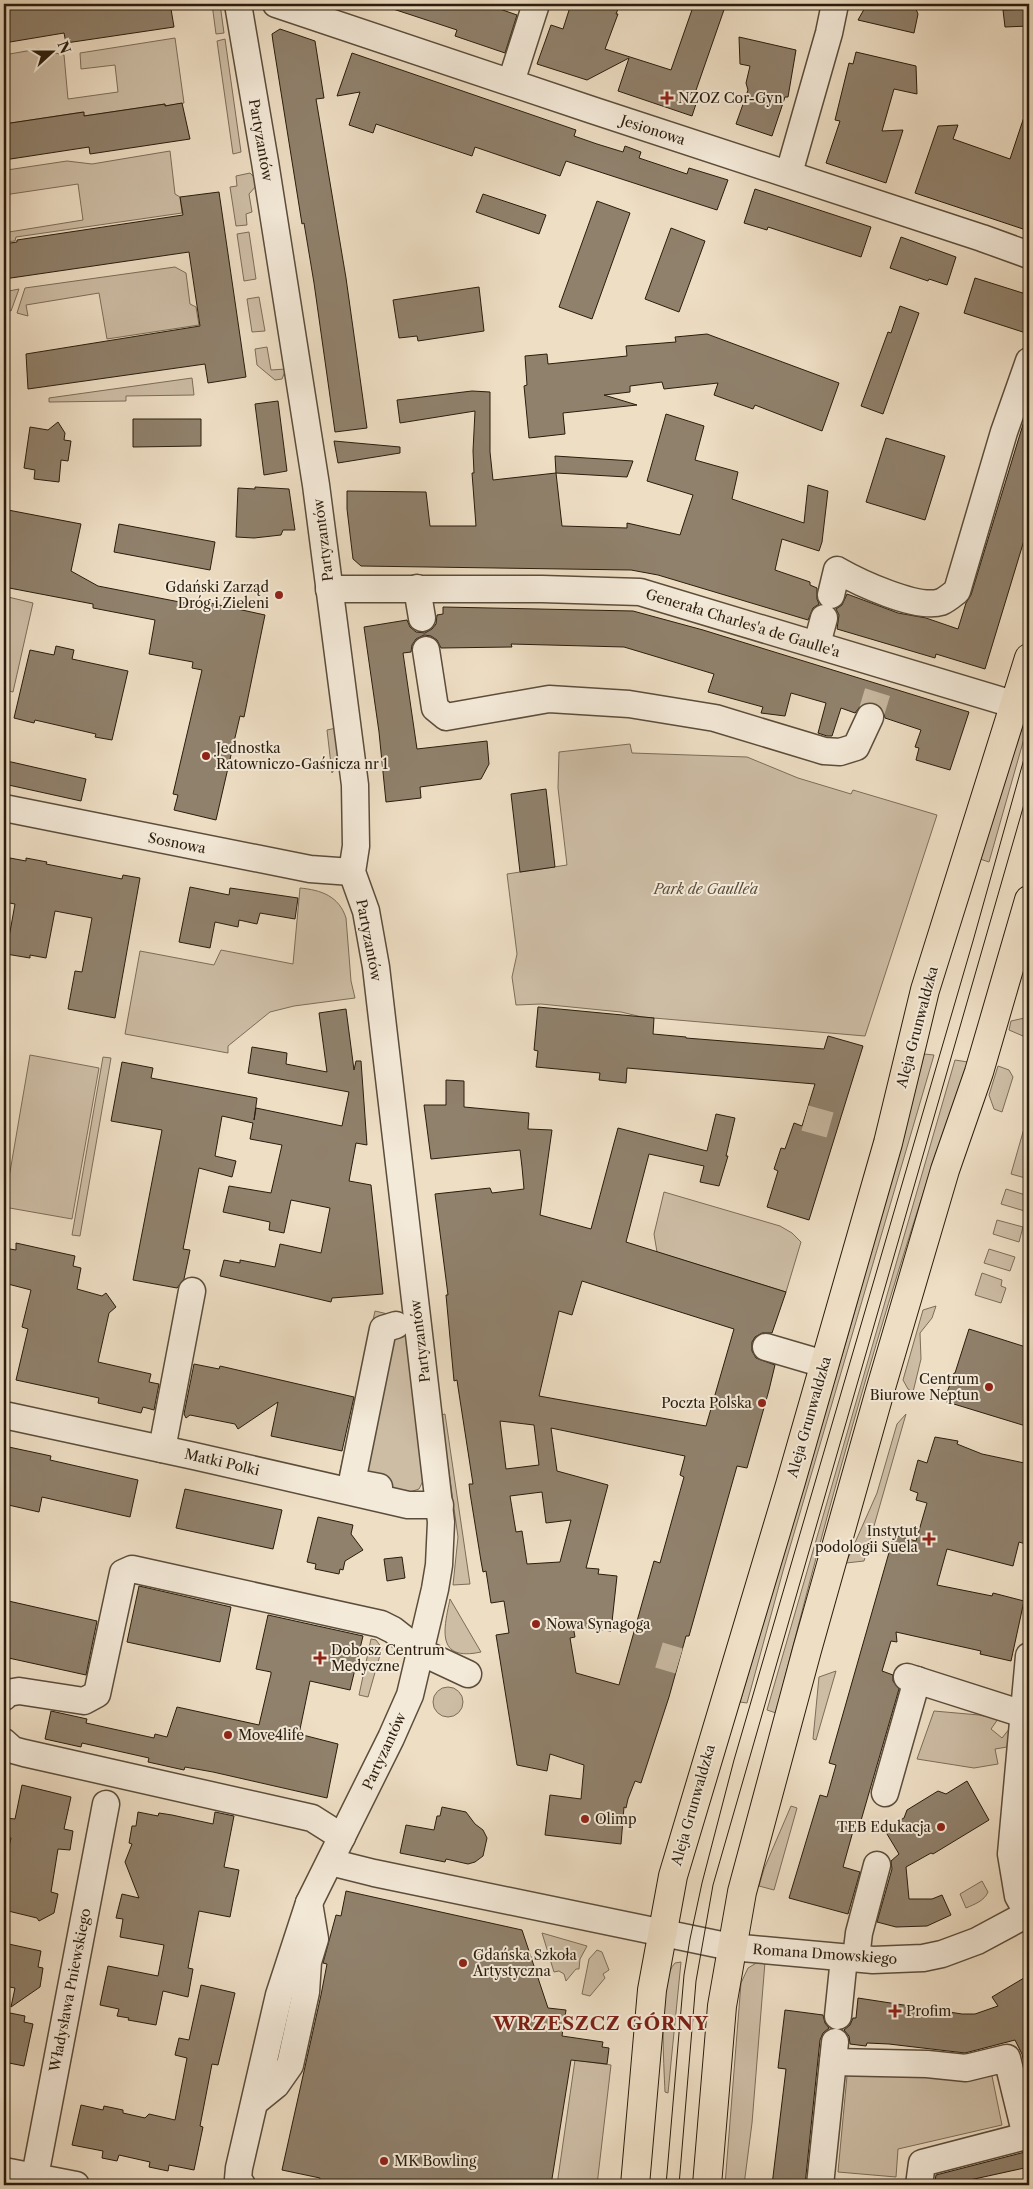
<svg xmlns="http://www.w3.org/2000/svg" width="1033" height="2189" viewBox="0 0 1033 2189" font-family="'Libre Caslon Text',serif">
<style>
.green{fill:#cdbda5;stroke:#7c6d59}
.building{fill:#90816c;stroke:#2a1d0d;fill-rule:evenodd}
.lines{fill:none;stroke-linecap:round;stroke-linejoin:round}
.minor-tunnel{stroke:#c7b79f;stroke-width:26;stroke-dasharray:26 13;stroke-linecap:butt}
.minor-casing{stroke:#5b4d3b;stroke-width:29}
.major-casing{stroke:#2a1d0d;stroke-width:30}
.minor{stroke:#f4ead9;stroke-width:26}
.major{stroke:#eedec4;stroke-width:28}
.tram{stroke:#2a1d0d;stroke-width:1}
.poi-dot{fill:#8f2418;stroke:#f4ead9;stroke-width:2}
.labels{text-anchor:middle;dominant-baseline:central;stroke-width:4;stroke-linejoin:round;paint-order:stroke}
.poi-label{font-size:14px;fill:#2a1d0d;stroke:#f4ead9;text-anchor:start}
.street-label{font-size:14px;fill:#2a1d0d;stroke:#f4ead9}
.park-label{font-size:14px;font-style:italic;fill:#5b4d3b;stroke:#f4ead9}
.district-label{font-size:19px;font-weight:bold;letter-spacing:1px;fill:#7a1f14;stroke:#f4ead9}
</style>
<rect width="100%" height="100%" fill="#eedec4"/>
<filter id="stains"><feTurbulence type="fractalNoise" baseFrequency=".004" numOctaves="4"/><feColorMatrix values="0 0 0 0 .2 0 0 0 0 .09 0 0 0 0 .02 0 0 0 .5 -.17"/></filter>
<radialGradient id="worn" r=".72"><stop offset=".6" stop-color="#630" stop-opacity="0"/><stop offset="1" stop-color="#630" stop-opacity=".3"/></radialGradient>
<g class="green">
<polygon points="212,4 220,4 224,33 216,34"/>
<polygon points="175,38 184,103 165,106 165,104 84,116 83,112 4,124 4,55 38,49 64,55 68,99 118,92 115,65 81,69 80,53"/>
<polygon points="225,39 241,152 233,154 217,41"/>
<polygon points="170,151 175,194 180,197 182,213 16,237 15,241 4,242 4,219 7,219 9,232 83,220 78,184 4,195 7,170 67,161 92,164"/>
<polygon points="250,173 255,178 256,186 249,194 252,212 246,214 247,225 236,226 230,187 237,186 236,176"/>
<polygon points="249,232 256,279 244,281 237,234"/>
<polygon points="175,267 186,273 190,304 196,307 199,325 107,339 99,293 26,305 28,316 17,313 25,288"/>
<polygon points="19,289 11,311 4,308 4,292"/>
<polygon points="259,297 265,331 252,332 247,299"/>
<polygon points="267,347 271,370 286,369 282,379 275,380 257,365 255,349"/>
<polygon points="192,378 194,395 126,396 126,401 49,402 49,398"/>
<polygon points="4,596 33,603 13,692 4,690"/>
<polygon points="1025,720 1029,721 989,862 980,859 1021,723"/>
<polygon points="336,728 340,761 332,773 327,730"/>
<polygon points="630,744 632,753 747,757 798,778 851,794 853,790 937,815 865,1036 642,1017 621,1012 541,1004 516,1005 512,977 517,954 507,874 567,865 558,788 559,752"/>
<path d="M300 888C321 890 339 896 346 918L351 981 355 998 294 1006 270 1012 228 1046V1053L125 1034 140 951 214 965 221 950 293 964Z"/>
<polygon points="1029,1017 1029,1030 1023,1036 1009,1030 1011,1021"/>
<polygon points="924,1054 934,1055 783,1571 747,1703 740,1702 852,1321"/>
<polygon points="30,1055 99,1068 72,1219 4,1207"/>
<polygon points="103,1057 111,1058 80,1236 72,1235"/>
<path d="M955 1060 968 1062C892 1275 831 1494 776 1713L767 1710Z"/>
<polygon points="998,1066 1009,1070 1013,1077 1002,1112 994,1109 989,1095"/>
<polygon points="1029,1111 1029,1179 1011,1174"/>
<polygon points="1006,1189 1029,1196 1028,1212 1001,1204"/>
<polygon points="664,1192 780,1226 792,1233 801,1242 786,1292 657,1252 654,1234"/>
<polygon points="997,1220 1023,1227 1019,1242 993,1234"/>
<polygon points="989,1249 1015,1257 1010,1271 984,1263"/>
<polygon points="982,1273 1002,1280 1001,1286 1006,1288 1001,1303 975,1295"/>
<polygon points="936,1306 932,1318 920,1333 921,1359 913,1392 908,1389 903,1380 923,1310"/>
<polygon points="375,1311 405,1318 423,1481 419,1489 410,1492 339,1476"/>
<polygon points="445,1414 470,1584 453,1585 458,1537 441,1415"/>
<polygon points="906,1414 864,1561 846,1563 877,1493 897,1424"/>
<path d="M450 1599 481 1652C435 1662 444 1628 450 1599Z"/>
<polygon points="371,1639 376,1640 382,1648 368,1697 359,1695"/>
<polygon points="836,1671 816,1740 813,1739 819,1677"/>
<circle cx="448" cy="1702" r="15"/>
<polygon points="934,1711 979,1715 998,1719 991,1729 1002,1738 1010,1728 1007,1747 995,1749 998,1764 974,1768 917,1759"/>
<polygon points="791,1806 797,1808 774,1890 759,1886 764,1869"/>
<path d="M982 1881 988 1892C984 1901 975 1904 966 1908L960 1894Z"/>
<polygon points="542,1933 587,1946 580,1959 579,1969 576,1969 566,1981 564,1974 559,1971 554,1972"/>
<polygon points="597,1950 602,1952 609,1970 603,1974 605,1978 590,1996 582,1994 589,1959"/>
<path d="M681 1962 668 2093 665 2092C664 2067 658 1978 675 1963Z"/>
<polygon points="758,1962 765,1962 752,2123 744,2185 725,2185 741,1983 748,1968"/>
<polygon points="575,2060 611,2065 597,2185 557,2185"/>
<polygon points="856,2068 958,2076 992,2076 1002,2125 898,2149 896,2177 838,2172 847,2076"/>
</g>
<g class="building">
<polygon points="25,4 60,4 60,7 79,4 168,4 169,9 171,9 174,27 66,43 64,33 4,43 4,7"/>
<polygon points="388,4 495,4 494,7 517,15 505,53 455,36 457,30 387,7"/>
<polygon points="571,4 605,4 618,9 616,14 618,14 605,49 671,70 694,4 726,4 694,96 698,98 692,116 618,91 629,58 587,80 537,64 551,25 563,29"/>
<polygon points="867,4 914,4 918,14 914,33 858,20"/>
<polygon points="1029,9 1029,26 1005,27 1003,10"/>
<polygon points="280,29 315,41 324,98 316,99 346,278 367,428 335,432 314,283 304,223 302,224 273,42 272,34"/>
<polygon points="739,37 796,50 788,97 785,97 772,136 736,124 748,90 746,83 750,66 740,64"/>
<polygon points="856,52 916,66 917,94 894,89 882,131 903,130 886,183 826,163 840,121 835,120 849,63 853,64"/>
<polygon points="352,53 576,130 574,136 597,144 623,152 625,146 641,152 639,158 687,174 689,168 728,180 717,210 566,161 560,176 475,147 472,156 376,124 373,133 349,125 360,92 337,96"/>
<polygon points="182,103 190,139 90,154 89,147 4,160 4,124 84,112 84,116 165,104 165,106"/>
<polygon points="1026,111 1029,111 1029,231 915,193 938,126 958,125 953,139 1010,159"/>
<polygon points="755,189 871,227 861,257 768,227 767,230 744,223"/>
<polygon points="219,192 246,377 208,383 205,364 28,389 26,354 200,326 189,252 4,279 4,244 17,242 17,240 183,215 180,197"/>
<polygon points="483,194 546,215 539,234 476,212"/>
<polygon points="597,201 630,213 592,319 559,307"/>
<polygon points="671,228 705,241 679,312 645,299"/>
<polygon points="901,237 956,257 947,285 929,279 928,281 890,268"/>
<polygon points="975,278 1029,295 1029,334 964,313"/>
<polygon points="479,287 484,331 418,341 417,336 399,338 393,300"/>
<polygon points="900,306 919,313 883,414 861,406 888,332 891,333"/>
<polygon points="707,334 839,383 822,431 755,405 753,409 714,395 718,383 664,389 662,382 630,386 630,392 604,395 637,405 563,413 565,434 529,438 524,386 527,385 525,356 547,354 548,364 627,356 626,346 676,342 675,337"/>
<polygon points="472,391 490,392 490,452 493,480 556,473 562,526 627,528 627,523 680,535 693,495 647,481 666,414 704,426 695,460 738,472 732,499 804,523 808,485 828,491 822,542 819,551 782,539 775,570 810,582 810,585 817,588 817,599 819,604 813,608 808,620 658,575 631,570 361,566 353,559 347,509 347,491 426,492 430,526 476,526 472,473 474,473 473,451 475,411 400,423 397,400"/>
<polygon points="278,401 287,471 264,475 255,404"/>
<polygon points="1028,408 1029,524 985,669 936,654 935,658 837,629 839,615 836,609 842,605 847,594 898,613 926,618 958,629 966,603 971,595"/>
<polygon points="133,419 201,419 201,446 133,447"/>
<polygon points="58,422 65,433 64,440 71,441 68,461 61,460 59,482 34,479 35,470 24,468 30,427 48,430"/>
<polygon points="886,438 945,456 925,520 866,502"/>
<polygon points="334,441 400,447 400,453 338,463"/>
<polygon points="555,456 633,461 627,477 556,473"/>
<polygon points="255,487 289,489 295,530 283,530 281,535 254,538 236,537 238,488 255,489"/>
<polygon points="8,510 81,524 71,571 98,586 195,605 196,600 265,615 244,717 240,716 216,820 174,810 178,795 173,794 202,670 192,668 193,662 149,654 155,620 93,608 93,604 4,587 4,530"/>
<polygon points="119,524 215,542 210,570 114,552"/>
<polygon points="443,607 633,611 703,630 969,712 950,770 916,760 919,748 915,747 921,730 885,718 883,709 876,703 869,702 862,704 855,713 841,708 832,736 827,736 818,733 826,703 791,693 785,716 761,713 763,707 708,692 714,674 624,647 511,644 512,647 441,648 437,640 431,636 424,635 416,639 412,645 411,652 403,653 417,749 487,741 489,764 481,779 420,787 421,798 386,802 379,732 364,627 407,620 410,627 416,632 425,633 432,629 436,624 437,615 443,614"/>
<polygon points="56,646 74,650 72,659 128,671 112,740 95,737 96,734 35,720 34,723 14,718 30,650 54,655"/>
<polygon points="7,761 86,779 81,801 4,784"/>
<polygon points="546,789 555,867 520,872 511,794"/>
<polygon points="10,858 26,861 26,858 47,862 46,864 122,879 123,875 140,878 115,1018 68,1009 75,971 82,972 92,918 55,911 46,958 30,955 30,958 6,954 15,904 4,902 4,863 9,864"/>
<polygon points="190,887 229,895 230,888 298,898 295,919 260,913 257,924 239,920 238,927 215,922 210,948 179,942"/>
<polygon points="538,1007 654,1018 653,1034 686,1037 686,1038 824,1049 828,1036 863,1046 809,1220 767,1207 778,1171 774,1169 781,1148 785,1149 794,1123 802,1126 815,1084 627,1068 626,1083 599,1080 600,1073 536,1067 538,1051 534,1050"/>
<polygon points="346,1009 354,1070 356,1061 361,1061 367,1145 356,1143 349,1181 371,1185 383,1294 332,1298 331,1302 220,1276 224,1260 240,1263 240,1260 275,1267 280,1244 321,1253 330,1208 291,1200 284,1233 269,1230 270,1222 223,1212 229,1186 271,1193 282,1145 250,1139 253,1123 222,1116 215,1156 236,1161 232,1177 199,1168 183,1249 190,1250 184,1279 177,1288 133,1280 162,1130 111,1121 122,1062 153,1068 151,1078 257,1098 254,1120 256,1108 342,1126 349,1092 248,1073 252,1047 287,1053 286,1064 327,1072 319,1013"/>
<path d="M446 1080 464 1081V1107L529 1113 528 1129 552 1130 540 1215 591 1229 618 1128 707 1151 716 1114 735 1118 726 1156H728L719 1186 700 1182 704 1166 649 1154 626 1242 786 1292 772 1333H762L755 1337 752 1342V1351L756 1358 775 1365 769 1390 747 1468 737 1466 689 1636H686L669 1697 641 1783 635 1781 628 1799 626 1808 624 1807 621 1844 545 1835 550 1795 581 1799 584 1765 550 1754 547 1771 517 1765 496 1635 509 1633 504 1601 491 1603 486 1571 483 1572 481 1561 470 1493 469 1484H473L458 1387 457 1380 454 1381 446 1295H448L435 1194 490 1188 492 1193 524 1189 522 1167 520 1150 431 1159 424 1105H446ZM582 1281 734 1329 706 1426 539 1396 559 1311 572 1315ZM500 1421 534 1425 539 1465 506 1469ZM551 1428 685 1456 680 1475 684 1477 660 1563 654 1561 619 1685 576 1673 570 1638 575 1637 573 1626 611 1631 617 1576 598 1574 599 1569 586 1568 608 1485 557 1471ZM542 1492 546 1523 571 1520 560 1562 527 1564 522 1531 516 1532 510 1496Z"/>
<polygon points="16,1243 75,1256 73,1266 81,1268 77,1289 102,1296 106,1293 116,1307 109,1313 98,1362 151,1374 149,1382 159,1384 154,1410 143,1407 141,1413 98,1403 99,1398 16,1380 28,1329 22,1327 31,1290 4,1283 4,1248 16,1250"/>
<polygon points="969,1329 1029,1348 1029,1427 944,1401 954,1373 955,1373"/>
<polygon points="194,1364 219,1369 220,1366 354,1397 342,1451 271,1436 278,1402 238,1429 235,1424 190,1415 186,1418 184,1414"/>
<polygon points="935,1437 958,1441 957,1444 982,1454 1029,1464 1024,1484 1029,1485 1029,1545 1019,1542 1013,1566 947,1549 937,1585 992,1596 993,1593 1024,1601 1011,1661 980,1654 981,1651 896,1632 897,1642 891,1641 882,1671 893,1675 893,1681 899,1689 860,1824 855,1824 843,1867 860,1872 848,1914 789,1898 820,1795 827,1797 836,1765 829,1763 894,1535 916,1541 927,1503 916,1500 918,1493 910,1490 918,1460 927,1463"/>
<polygon points="4,1446 51,1456 50,1460 138,1480 130,1517 42,1497 39,1512 4,1504"/>
<polygon points="185,1489 282,1510 273,1549 176,1528"/>
<polygon points="318,1517 353,1525 351,1534 363,1550 345,1561 343,1570 340,1569 339,1574 315,1569 316,1564 307,1562"/>
<polygon points="402,1557 405,1578 387,1581 384,1559"/>
<polygon points="139,1586 231,1607 220,1662 127,1642"/>
<polygon points="4,1600 97,1621 86,1675 4,1657"/>
<polygon points="268,1615 363,1636 350,1690 310,1681 299,1734 338,1744 327,1798 213,1772 185,1767 184,1770 148,1762 149,1758 82,1743 81,1747 45,1739 51,1711 87,1719 86,1723 154,1738 155,1734 167,1737 177,1707 259,1725 271,1674 271,1672 256,1669"/>
<polygon points="967,1781 989,1820 933,1854 931,1853 906,1867 909,1899 932,1899 942,1895 951,1915 927,1926 896,1927 877,1922 892,1869 891,1861 899,1854 884,1829 904,1818 907,1810 938,1791 946,1794"/>
<polygon points="22,1785 71,1797 64,1829 73,1831 70,1850 58,1849 51,1892 58,1894 54,1913 39,1921 37,1918 4,1910 4,1869 11,1838 4,1836 4,1828 6,1818 15,1819"/>
<polygon points="442,1807 466,1812 475,1824 483,1830 487,1838 483,1856 475,1862 468,1864 446,1859 445,1862 400,1853 406,1825 434,1830 437,1816 440,1816"/>
<polygon points="138,1812 158,1816 159,1813 172,1815 213,1824 215,1812 234,1816 224,1867 239,1870 230,1917 199,1911 188,1968 193,1969 188,1997 163,1991 156,2025 128,2020 129,2018 117,2016 119,2009 100,2005 108,1966 158,1976 164,1945 120,1937 123,1919 116,1918 122,1894 139,1898 125,1862 132,1844 129,1843 132,1826 136,1826"/>
<polygon points="346,1891 522,1930 548,2008 566,2010 562,2036 603,2042 602,2047 609,2048 607,2064 571,2060 551,2185 319,2185 320,2178 282,2170 321,1995 327,1964 323,1963 336,1915 341,1916"/>
<polygon points="4,1943 41,1951 38,1967 43,1968 40,1987 11,2007 15,1988 4,1986"/>
<polygon points="1029,1975 1029,2073 1026,2073 1022,2054 1015,2040 965,2053 889,2044 867,2043 866,2046 850,2044 849,2036 844,2030 850,2025 853,2018 856,2018 858,1998 962,2014 975,2014 998,2006 992,1997"/>
<polygon points="201,1985 235,1993 218,2065 212,2064 200,2126 203,2127 194,2170 169,2165 168,2171 149,2167 150,2162 119,2155 117,2161 102,2158 103,2151 72,2145 81,2105 103,2110 104,2106 123,2110 123,2113 145,2118 149,2114 175,2120 187,2058 175,2055 179,2038 189,2040"/>
<polygon points="785,2010 823,2015 825,2023 829,2028 823,2033 820,2040 805,2185 772,2185 786,2069 778,2068"/>
<polygon points="10,2013 25,2016 24,2022 33,2024 24,2066 4,2062 4,2018 8,2019"/>
<polygon points="1029,2151 1029,2167 956,2183 955,2185 938,2185 938,2182 935,2181 936,2175"/>
</g>
<g class="lines">
<g class="minor-tunnel">
<polyline points="870,717 880,684"/>
<polyline points="805,1118 837,1127"/>
<polyline points="659,1655 679,1661"/>
</g>
<defs>
<g id="minor">
<polyline points="238,4 265,162 316,485 355,785 356,846 352,872 366,911 376,967 441,1522 439,1565 435,1589 410,1695 391,1738 309,1903 279,1995 239,2168 238,2179 242,2185"/>
<polyline points="276,4 592,110 982,238 1029,255"/>
<polyline points="511,82 536,4"/>
<polyline points="789,173 829,33 835,4"/>
<polyline points="417,588 422,618"/>
<polyline points="329,589 542,589 640,592 1029,709"/>
<path d="M831 595 837 570C858 582 917 610 941 602 946 600 952 595 957 591L1004 432 1029 361"/>
<polyline points="817,644 824,618"/>
<polyline points="426,650 435,708 446,717 549,699 629,704 715,718 824,751 840,752 856,747 870,717"/>
<polyline points="4,808 310,869 352,872"/>
<polyline points="766,1347 824,1364"/>
<polyline points="4,1415 194,1456 408,1505 440,1505"/>
<polyline points="162,1449 192,1291"/>
<polyline points="379,1487 352,1482 383,1329 396,1325"/>
<polyline points="907,1677 1023,1714"/>
<polyline points="4,1697 8,1693 19,1691 84,1701 97,1694 123,1573 132,1569 381,1624 393,1630 421,1652 468,1674"/>
<polyline points="4,1742 13,1750 24,1753 312,1818 342,1837"/>
<polyline points="885,1793 917,1680"/>
<polyline points="330,1862 374,1873 731,1947 873,1960 923,1958 942,1954 977,1941 1029,1913"/>
<polyline points="1028,1914 1018,1896 1011,1854 1029,1656"/>
<polyline points="856,1958 859,1933 877,1865"/>
<polyline points="838,2016 844,1958"/>
<polyline points="833,2062 927,2064 966,2068 1007,2058 1026,2136 922,2163 919,2185"/>
<polyline points="255,2102 276,2085 290,2065 306,1992 308,1962 315,1939 309,1903"/>
<polyline points="4,2171 76,2185"/>
<polyline points="35,2176 106,1804"/>
<polyline points="820,2185 835,2042"/>
</g>
<g id="major">
<polyline points="635,2185 652,1990 673,1876 790,1485 888,1143 925,990 1029,658"/>
<polyline points="707,2185 722,2006 742,1892 807,1650 880,1391 945,1170 979,1072 1029,900"/>
</g>
</defs>
<use href="#minor" class="minor-casing"/>
<use href="#major" class="major-casing"/>
<use href="#minor" class="minor"/>
<use href="#major" class="major"/>
<g class="tram">
<polyline points="666,2185 684,1975 690,1939 702,1883 734,1760 973,941 1029,741"/>
<polyline points="679,2185 696,1981 713,1885 1029,787"/>
</g>
</g>
<g class="poi-dot">
<path d="M664.5 90.5h5v5h5v5h-5v5h-5v-5h-5v-5h5z"/>
<circle cx="279" cy="595" r="5"/>
<circle cx="206" cy="756" r="5"/>
<circle cx="989" cy="1387" r="5"/>
<circle cx="762" cy="1403" r="5"/>
<path d="M926.5 1531.5h5v5h5v5h-5v5h-5v-5h-5v-5h5z"/>
<circle cx="536" cy="1624" r="5"/>
<path d="M317.5 1650.5h5v5h5v5h-5v5h-5v-5h-5v-5h5z"/>
<circle cx="228" cy="1735" r="5"/>
<circle cx="585" cy="1819" r="5"/>
<circle cx="941" cy="1827" r="5"/>
<circle cx="463" cy="1963" r="5"/>
<path d="M892.5 2003.5h5v5h5v5h-5v5h-5v-5h-5v-5h5z"/>
<circle cx="384" cy="2161" r="5"/>
</g>
<g class="labels">
<g class="poi-label">
<text x="678" y="98">NZOZ Cor-Gyn</text>
<text x="269" y="587" text-anchor="end">Gdański Zarząd<tspan x="269" dy="16">Dróg i Zieleni</tspan></text>
<text x="216" y="748">Jednostka<tspan x="216" dy="16">Ratowniczo-Gaśnicza nr 1</tspan></text>
<text x="979" y="1379" text-anchor="end">Centrum<tspan x="979" dy="16">Biurowe Neptun</tspan></text>
<text x="752" y="1403" text-anchor="end">Poczta Polska</text>
<text x="918" y="1531" text-anchor="end">Instytut<tspan x="918" dy="16">podologii Suela</tspan></text>
<text x="546" y="1624">Nowa Synagoga</text>
<text x="331" y="1650">Dobosz Centrum<tspan x="331" dy="16">Medyczne</tspan></text>
<text x="238" y="1735">Move4life</text>
<text x="595" y="1819">Olimp</text>
<text x="931" y="1827" text-anchor="end">TEB Edukacja</text>
<text x="473" y="1955">Gdańska Szkoła<tspan x="473" dy="16">Artystyczna</tspan></text>
<text x="906" y="2011">Profim</text>
<text x="394" y="2161">MK Bowling</text>
</g>
<g class="street-label">
<text transform="translate(653 130) rotate(18)">Jesionowa</text>
<text transform="translate(261 140) rotate(80)">Partyzantów</text>
<text transform="translate(323 540) rotate(-97)">Partyzantów</text>
<text transform="translate(743 623) rotate(17)">Generała Charles'a de Gaulle'a</text>
<text transform="translate(177 843) rotate(11)">Sosnowa</text>
<text transform="translate(369 940) rotate(79)">Partyzantów</text>
<text transform="translate(917 1027) rotate(-75)">Aleja Grunwaldzka</text>
<text transform="translate(420 1341) rotate(-97)">Partyzantów</text>
<text transform="translate(809 1417) rotate(-74)">Aleja Grunwaldzka</text>
<text transform="translate(222 1462) rotate(13)">Matki Polki</text>
<text transform="translate(384 1751) rotate(-65)">Partyzantów</text>
<text transform="translate(693 1805) rotate(-74)">Aleja Grunwaldzka</text>
<text transform="translate(825 1954) rotate(4)">Romana Dmowskiego</text>
<text transform="translate(70 1990) rotate(-79)">Władysława Pniewskiego</text>
</g>
<g class="park-label">
<text x="706" y="889">Park de Gaulle'a</text>
</g>
<g class="district-label">
<text x="601" y="2023">WRZESZCZ GÓRNY</text>
</g>
</g>
<rect width="1033" height="2189" fill="none" stroke="#eedec4" stroke-width="20"/>
<rect x="5" y="5" width="1023" height="2179" fill="none" stroke="#2a1d0d" stroke-width="2.5"/>
<rect x="10" y="10" width="1013" height="2169" fill="none" stroke="#2a1d0d"/>
<g transform="translate(52 52) rotate(69)" stroke="#f4ead9" stroke-width="4" paint-order="stroke">
<path d="M0-4L9 19L0 12L-9 19Z" fill="#2a1d0d"/>
<text y="-8" font-size="14" font-weight="bold" text-anchor="middle" fill="#2a1d0d">N</text>
</g>
<rect width="100%" height="100%" filter="url(#stains)"/>
<rect width="100%" height="100%" fill="url(#worn)"/>
</svg>
